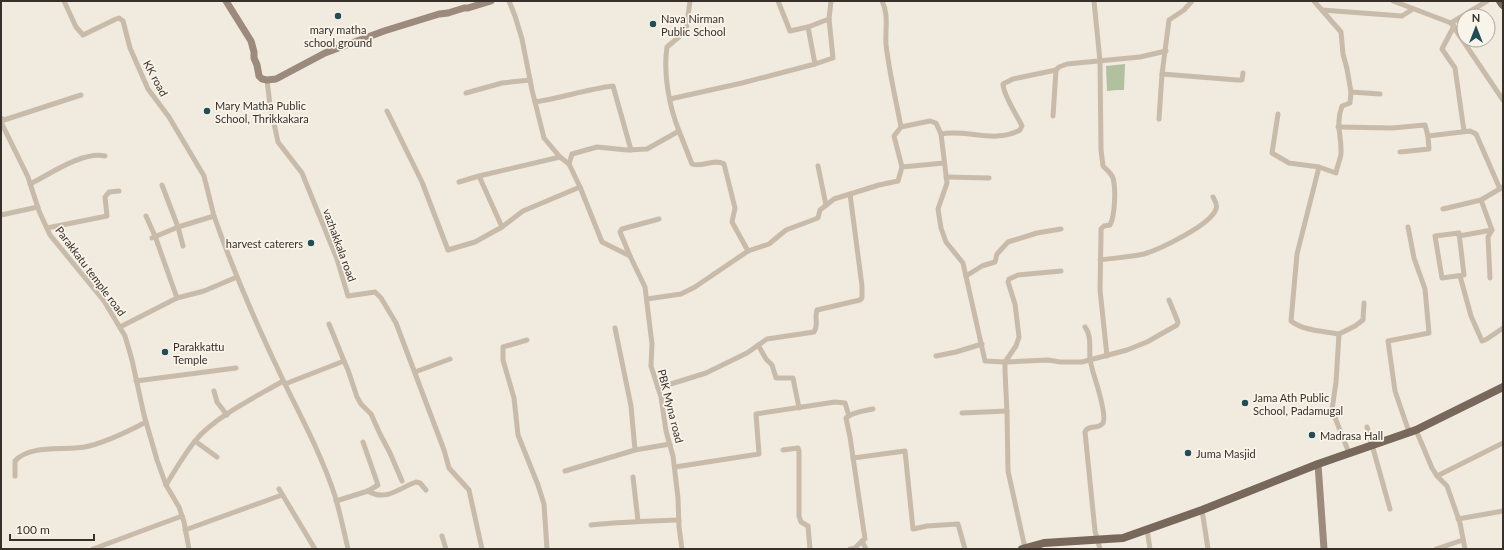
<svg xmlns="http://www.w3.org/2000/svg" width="1504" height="550" viewBox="0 0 1504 550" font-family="Lato,sans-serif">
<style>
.green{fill:#b1c09f}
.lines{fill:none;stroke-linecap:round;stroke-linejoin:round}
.street{stroke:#c9bbaa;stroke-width:5}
.secondary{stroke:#9c8b7c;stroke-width:7}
.primary{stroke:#78685b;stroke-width:8}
.poi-dot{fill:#214e56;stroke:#f9f4ea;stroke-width:1.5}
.labels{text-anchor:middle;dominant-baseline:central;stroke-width:3.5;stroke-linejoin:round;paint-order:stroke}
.poi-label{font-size:11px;fill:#372f29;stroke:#f9f4ea;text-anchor:start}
.street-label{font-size:11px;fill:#372f29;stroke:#f9f4ea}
</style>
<rect width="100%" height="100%" fill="#f1eade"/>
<polygon class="green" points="1125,64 1124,90 1117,90 1107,91 1106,66"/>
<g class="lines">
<g class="street">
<polyline points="64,1 76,27 83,35 116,19 119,18 123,21 130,48 148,89 169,117 204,176 214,216"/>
<polyline points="509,1 515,16 522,39 532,90 544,138 560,157 569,164 580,187 602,242 630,256 645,287 652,344 651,366 661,397 666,431 673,456 678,498 679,527 682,549"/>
<polyline points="778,1 790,31 808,27"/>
<path d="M882 1C889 14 885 30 886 44 889 72 896 100 901 127"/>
<path d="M1094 1 1100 61 1101 150 1103 166C1107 170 1111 173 1113 178 1116 189 1115 216 1110 225L1104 226 1101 229V235L1100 290 1107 356"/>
<polyline points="1192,1 1184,10 1169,20 1162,74 1237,80 1242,80 1243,73"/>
<path d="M1314 1 1341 32 1343 54 1347 69 1351 92 1350 103 1342 106C1335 125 1342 136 1341 154 1340 160 1337 167 1336 173L1319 167"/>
<polyline points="1393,1 1451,23 1503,100"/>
<polyline points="1322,10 1402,16 1413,9"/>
<polyline points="1451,23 1487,1"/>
<polyline points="1454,26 1442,49 1455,68 1464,131"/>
<polyline points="815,64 833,58 829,19"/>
<polyline points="267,80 270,105 278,142 302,173 337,259 348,296 375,292 381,298 396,323 444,450 449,468 469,490 482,549"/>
<polyline points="1351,92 1380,94"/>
<polyline points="466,93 502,83 530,80"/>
<polyline points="670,99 742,83 815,64 808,27 829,19 831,1"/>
<path d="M535 102C562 98 587 89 613 86L631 150"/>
<polyline points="387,111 422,182 448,250 475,242 502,227 523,211 580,187"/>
<path d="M1278 114 1272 153 1289 163 1319 167 1297 254 1291 321C1304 331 1323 331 1339 334"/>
<polyline points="1053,116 1056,70 1059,67 1067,64 1140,57 1166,51"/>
<polyline points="1,118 4,120 81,95"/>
<polyline points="1159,119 1162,74"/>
<polyline points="1,122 28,177 39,211 50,235 104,301 125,336 132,360 144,415 157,460 166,485 179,507 184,522 189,549"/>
<polyline points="1338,127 1392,128 1425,125 1428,136 1470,131 1476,134 1500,189"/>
<path d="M679 131 692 164C702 168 714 158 724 164L735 208 732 222 748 251"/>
<path d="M941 134C967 129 995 144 1020 130L1022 126C1017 115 1003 95 1003 84L1013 79 1056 70"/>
<polyline points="1400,152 1429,149 1428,136"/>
<path d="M569 164 572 154 597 147 627 150 647 149 679 131C669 106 663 73 667 47L686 31 690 1"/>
<polyline points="818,166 826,205"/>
<polyline points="902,167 894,136 901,127 930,121 936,123 941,134 947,183 938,209 941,228 946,242 963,263 985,361 1005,362 1048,360 1060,362 1082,362 1127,350 1147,342 1177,325 1178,322 1169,300"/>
<polyline points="946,177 989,178"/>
<polyline points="459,182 479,176"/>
<path d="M30 184C50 174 83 151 105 156"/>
<polyline points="162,185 178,227 183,246"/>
<polyline points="1481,200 1492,230 1488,237 1490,278"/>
<polyline points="1443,209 1481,200 1503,187"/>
<polyline points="1,215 38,207"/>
<polyline points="146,216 155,236 177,298"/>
<polyline points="502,227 479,176 560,157"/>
<polyline points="1408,227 1414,258 1425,289 1429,333 1388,341 1395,391 1409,432"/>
<polyline points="47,228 107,216 105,197 109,192 119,191"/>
<polygon points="1459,233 1464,275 1442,278 1435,236"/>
<polyline points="1459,236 1492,230"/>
<path d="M152 238 178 227 214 216C234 273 258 328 284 382 302 419 322 456 335 496 340 513 344 531 348 549"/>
<polyline points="630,256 620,232 622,229 659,219"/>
<path d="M1100 260C1114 258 1130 257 1144 254 1160 249 1211 225 1216 209 1218 205 1215 201 1213 197"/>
<polyline points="966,276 982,266 995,262 997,254 1008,242 1037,233 1061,229"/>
<polyline points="1460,276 1471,316 1482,341 1487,339 1503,328"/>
<polyline points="647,299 681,294 695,287 748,251 769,244 786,230 818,218 820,210 834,199 879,185 898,181 902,167 944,163"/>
<polyline points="120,327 177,298 204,291 237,277"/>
<path d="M1085 327C1092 336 1089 349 1090 360 1091 364 1092 368 1093 372 1096 381 1107 416 1103 423 1099 430 1088 424 1085 432L1095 531 1100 549"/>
<polyline points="615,328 631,406 635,450"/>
<polyline points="527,340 503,347 503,360 514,398 518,435 538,485 544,504 547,549"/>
<polyline points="758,345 766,359 772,365 776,378 793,378 799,408"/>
<polyline points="936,356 956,352 982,344"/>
<polyline points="344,361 348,370 357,397 361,404 371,414 380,434 390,453 402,481"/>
<polyline points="415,372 450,359"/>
<polyline points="136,381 236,368"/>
<polyline points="285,384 344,361 329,324"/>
<path d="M658 388 706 373 747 353 767 339 814 332C819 325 814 317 817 310L860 300 862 298V286L850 194"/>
<polyline points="214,391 217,402 227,415"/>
<polyline points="962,413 1007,411"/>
<polyline points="1367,427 1390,509"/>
<polyline points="1416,430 1432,468 1437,476 1447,486 1460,523 1465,549"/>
<polyline points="195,441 217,457"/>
<polyline points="783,450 798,448 799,451 799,516 801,522 808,526 810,549"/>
<polyline points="1349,453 1332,410 1336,382 1339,334 1355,326 1363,320 1364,303"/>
<polyline points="853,458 905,451 913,529 927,526 958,524 965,549"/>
<polyline points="675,467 759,454 756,414 835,402 845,403 849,416"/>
<polyline points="565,471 635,450 670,444"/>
<path d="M15 476V461C31 443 68 452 89 446 109 441 127 432 146 422"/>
<polyline points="1437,476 1503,443"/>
<polyline points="633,477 638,521"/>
<path d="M166 485C175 470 184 455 195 441 214 417 256 397 283 381"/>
<polyline points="279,489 315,549"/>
<path d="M368 491C386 502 399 488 416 482L420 483 426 490"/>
<polyline points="336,501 368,491 378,485 363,442"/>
<polyline points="1202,510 1208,549"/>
<polyline points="1458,519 1503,511"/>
<path d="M591 525C620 522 649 521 679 520"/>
<polyline points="1147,529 1150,549"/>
<polyline points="185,530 282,495"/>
<polyline points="442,536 446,549"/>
<polyline points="1025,548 1008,471 1007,413 1005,371 1005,362 1016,346 1019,337 1015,304 1008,282 1009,279 1018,275 1061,271"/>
<polyline points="93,549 182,516"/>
<polyline points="850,549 855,548 862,541"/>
<path d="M866 549 862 541 865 539 850 437 846 418C852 412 865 411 873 409"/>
<polyline points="1436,549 1463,540"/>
</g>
<g class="secondary">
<polyline points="226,1 251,41 254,52 254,58 257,65 259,76 262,79 267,80 276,79 325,53 384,31 439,14 448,13 464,8 468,8 491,1"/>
<polyline points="1318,464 1324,549"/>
</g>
<g class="primary">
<polyline points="1500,1 1503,5"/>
<polyline points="1022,549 1044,543 1123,538 1202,510 1318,464 1416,430 1503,387"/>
</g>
</g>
<g class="poi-dot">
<circle cx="338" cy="16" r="4"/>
<circle cx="653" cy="24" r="4"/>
<circle cx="207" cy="111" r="4"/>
<circle cx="311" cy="243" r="4"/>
<circle cx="165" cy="352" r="4"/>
<circle cx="1245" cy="403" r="4"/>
<circle cx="1312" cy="435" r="4"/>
<circle cx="1188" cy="453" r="4"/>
</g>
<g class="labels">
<g class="poi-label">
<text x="661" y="18">Nava Nirman<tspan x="661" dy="13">Public School</tspan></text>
<text x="338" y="29" text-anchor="middle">mary matha<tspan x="338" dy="13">school ground</tspan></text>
<text x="215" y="105">Mary Matha Public<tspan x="215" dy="13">School, Thrikkakara</tspan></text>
<text x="303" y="243" text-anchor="end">harvest caterers</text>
<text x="173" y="346">Parakkattu<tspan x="173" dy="13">Temple</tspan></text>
<text x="1253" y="397">Jama Ath Public<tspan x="1253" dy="13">School, Padamugal</tspan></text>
<text x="1320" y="435">Madrasa Hall</text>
<text x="1196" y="453">Juma Masjid</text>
</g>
<g class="street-label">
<text transform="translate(156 78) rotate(62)">KK road</text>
<text transform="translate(340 245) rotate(70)">vazhakkala road</text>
<text transform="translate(91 271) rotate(53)">Parakkatu temple road</text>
<text transform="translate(671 406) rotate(76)">PBK Myna road</text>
</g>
</g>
<rect width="1504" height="550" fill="none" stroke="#372f29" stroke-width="4"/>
<g transform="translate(1476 28)"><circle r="19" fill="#f9f4ea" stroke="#aba59d"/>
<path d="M0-3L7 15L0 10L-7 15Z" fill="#214e56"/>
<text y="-6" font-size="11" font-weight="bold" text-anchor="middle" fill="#372f29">N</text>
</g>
<path d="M10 534v6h84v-6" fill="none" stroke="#372f29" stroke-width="2"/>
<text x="16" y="534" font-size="12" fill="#372f29" stroke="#f9f4ea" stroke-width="3" paint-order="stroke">100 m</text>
</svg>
